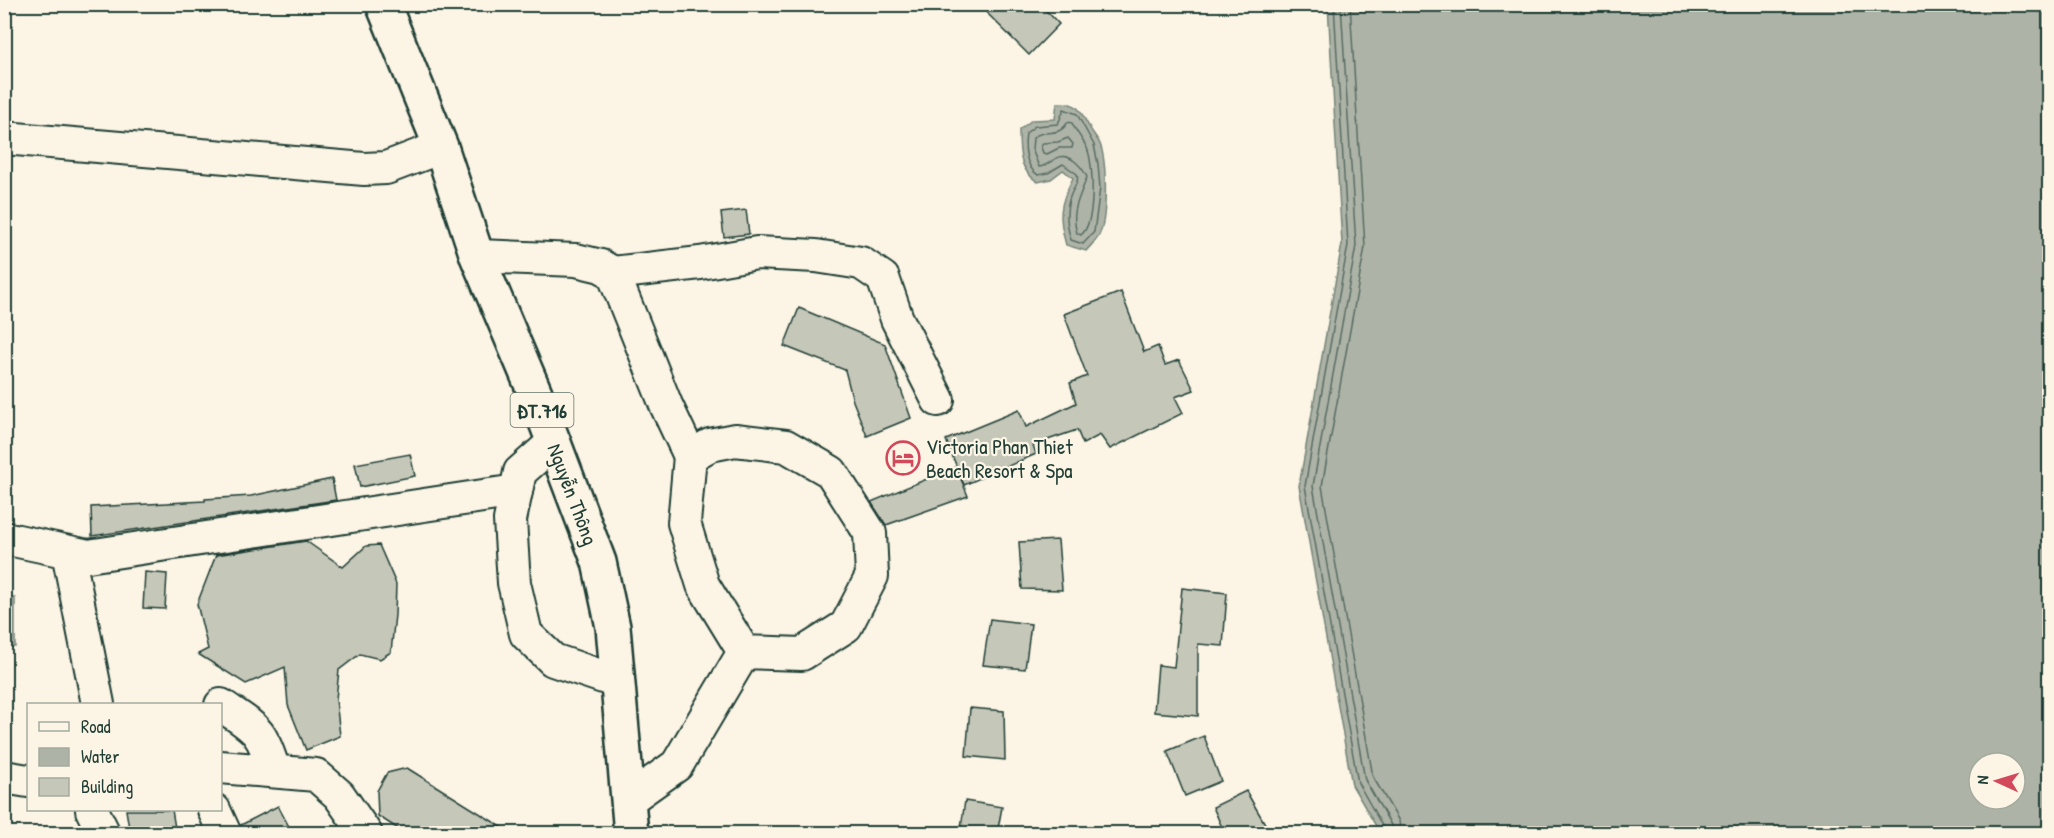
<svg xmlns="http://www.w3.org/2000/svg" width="2054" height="838" viewBox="0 0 2054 838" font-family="'Patrick Hand',sans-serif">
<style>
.water{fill:#aeb3a7;stroke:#758479;stroke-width:1.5;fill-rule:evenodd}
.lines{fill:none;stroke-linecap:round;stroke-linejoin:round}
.shore{stroke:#586c62;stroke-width:1.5}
.building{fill:#c5c7b9;stroke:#1f3d34;stroke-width:1.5}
.minor-casing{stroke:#1f3d34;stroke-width:36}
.major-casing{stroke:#1f3d34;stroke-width:38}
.minor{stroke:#fcf5e5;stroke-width:32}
.major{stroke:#fcf5e5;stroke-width:33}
.labels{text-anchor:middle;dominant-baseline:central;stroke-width:4.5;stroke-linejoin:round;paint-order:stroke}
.shield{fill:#fcf5e5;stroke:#617469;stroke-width:1.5}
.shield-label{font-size:20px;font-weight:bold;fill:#1f3d34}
.poi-label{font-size:21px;fill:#1f3d34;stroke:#fcf5e5;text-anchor:start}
.street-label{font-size:21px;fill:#1f3d34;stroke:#fcf5e5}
</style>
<rect width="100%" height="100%" fill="#fcf5e5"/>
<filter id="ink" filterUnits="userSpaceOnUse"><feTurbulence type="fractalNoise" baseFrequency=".0167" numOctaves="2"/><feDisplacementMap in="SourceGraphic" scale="12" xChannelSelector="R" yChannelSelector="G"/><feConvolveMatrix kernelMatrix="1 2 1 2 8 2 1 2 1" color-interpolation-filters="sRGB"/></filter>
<g filter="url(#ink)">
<g class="water">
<path d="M1328 5H2049V833H1380L1352 785 1299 486 1342 244ZM1979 763H2015V799H1979Z"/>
<path d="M1057 103C1081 102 1079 111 1090 128 1093 134 1098 139 1100 144 1107 162 1108 221 1098 237 1095 242 1090 246 1086 251L1066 245C1058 217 1059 204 1073 178L1063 170 1051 179 1038 182C1019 171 1019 151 1019 130L1032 120 1055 119Z"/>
<rect x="5" y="598" width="10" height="49"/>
</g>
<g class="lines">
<g class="shore">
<polyline points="1334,4 1348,245 1305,486 1358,783 1384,829 1385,834"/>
<polyline points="1341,4 1356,246 1313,486 1365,780 1391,825 1392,834"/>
<polyline points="1350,4 1365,247 1322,486 1373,777 1399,821 1401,834"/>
<path d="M1064 109 1077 114 1094 145 1098 164 1100 188 1094 232 1083 244 1071 240C1066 224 1065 207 1072 192 1075 185 1079 182 1077 174L1063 164 1048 173 1038 175C1025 167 1024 146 1026 133L1035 126 1058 124Z"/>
<path d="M1068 122 1072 123C1076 132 1083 140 1087 148 1094 165 1096 223 1081 235L1077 233C1070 211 1080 197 1087 177 1082 167 1070 152 1057 158 1050 161 1047 166 1039 167L1032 149 1033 138C1044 127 1057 140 1068 122Z"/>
<polygon points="1068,138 1073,144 1072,148 1059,148 1047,154 1043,153 1041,147 1043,143 1058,142"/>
</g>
</g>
<g class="building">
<polygon points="978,4 1040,4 1059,24 1029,55"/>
<polygon points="746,210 749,234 724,237 721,213"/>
<polygon points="1121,292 1144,352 1158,346 1165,365 1179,360 1194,390 1175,397 1183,413 1110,449 1100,435 1083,444 1077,430 1033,445 1036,454 964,485 946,440 1019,410 1026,427 1076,403 1070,383 1087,376 1064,314"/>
<polygon points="799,308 885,344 911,418 867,436 853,401 845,370 784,346"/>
<polygon points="410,454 415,476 360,487 355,464"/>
<polygon points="956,467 968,496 886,525 871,502"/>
<polygon points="332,479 336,500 92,536 91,507 205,501 205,499 251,496"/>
<polygon points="1058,540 1062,590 1022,589 1019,542"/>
<polygon points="306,541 343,567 366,546 379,545 396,584 395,615 391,652 380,659 360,654 339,670 336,699 340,736 306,750 288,705 285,667 246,684 198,654 208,649 197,604 216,555"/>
<polygon points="145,572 167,574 165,609 143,608"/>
<polygon points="1182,588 1227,593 1223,646 1198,644 1198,716 1154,712 1158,665 1174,667"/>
<polygon points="990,619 1031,624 1025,669 983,665"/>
<polygon points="970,708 1004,711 1005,760 966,756"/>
<polygon points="1204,736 1221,781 1185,796 1167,751"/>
<polygon points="407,768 513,834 406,834 378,816 377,791 387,773"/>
<polygon points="1246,791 1271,834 1225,834 1213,807"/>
<polygon points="965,801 1002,807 997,834 960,834"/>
<polygon points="278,806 293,834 243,834 241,825"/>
<polygon points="126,810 172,810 176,834 130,834"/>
</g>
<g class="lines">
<defs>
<g id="minor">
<polyline points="4,138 364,169 386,168 441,147"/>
<polyline points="477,256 576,260 601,266 613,273 666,405 690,456"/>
<polyline points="613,273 700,263 757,253 816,256 861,263 883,278 897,319 938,400"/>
<polyline points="554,442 520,472 510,520 514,583 526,634 553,660 618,682"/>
<polyline points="4,538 88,556 516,491"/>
<polyline points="68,552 98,704"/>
<path d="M221 705C256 729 261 728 274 771"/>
<polyline points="220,767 316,775 339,795 366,834"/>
<polyline points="4,777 28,781"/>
<polyline points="628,800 677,765 744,652 802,654 846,626 872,576 870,533 831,472 786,446 735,440 710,445 690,456 684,523 703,585 744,652"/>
<polyline points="92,810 104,834"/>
<polyline points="214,810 225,834"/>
</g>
<g id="major">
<path id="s1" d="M383 4 441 147 477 256 535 393 599 562 613 627 631 834"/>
</g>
</defs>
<use href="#minor" class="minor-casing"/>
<use href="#major" class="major-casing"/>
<use href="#minor" class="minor"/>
<use href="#major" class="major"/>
</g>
</g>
<defs>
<symbol id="hotel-ring" viewBox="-11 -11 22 22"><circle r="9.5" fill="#fcf5e5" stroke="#d1495b" stroke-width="1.5"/><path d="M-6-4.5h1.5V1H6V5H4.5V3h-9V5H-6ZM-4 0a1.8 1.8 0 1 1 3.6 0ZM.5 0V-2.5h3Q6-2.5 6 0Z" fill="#d1495b"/></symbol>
</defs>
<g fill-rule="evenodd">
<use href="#hotel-ring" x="884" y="439" width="38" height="38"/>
</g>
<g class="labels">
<rect class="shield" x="510.5" y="393" width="63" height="34" rx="4.5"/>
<g class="shield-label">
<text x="542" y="410">ĐT.716</text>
</g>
<g class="poi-label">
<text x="926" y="446">Victoria Phan Thiet<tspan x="926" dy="24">Beach Resort &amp; Spa</tspan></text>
</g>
<g class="street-label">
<text stroke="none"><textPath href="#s1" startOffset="526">Nguyễn Thông</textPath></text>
</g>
</g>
<rect width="2054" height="838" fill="none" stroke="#fcf5e5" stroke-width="24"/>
<rect x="12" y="12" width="2030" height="814" fill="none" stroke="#1f3d34" stroke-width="2" filter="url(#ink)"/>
<rect x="27" y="703" width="195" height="108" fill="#fcf5e5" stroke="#a4ab9e" stroke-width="1.5"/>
<rect x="39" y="722" width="30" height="9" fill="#fcf5e5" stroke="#a4ab9e" stroke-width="1.5"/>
<text x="81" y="733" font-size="18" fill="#1f3d34">Road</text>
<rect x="39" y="748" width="30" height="18" fill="#aeb3a7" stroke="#a4ab9e" stroke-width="1.5"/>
<text x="81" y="763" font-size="18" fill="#1f3d34">Water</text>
<rect x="39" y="778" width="30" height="18" fill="#c5c7b9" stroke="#a4ab9e" stroke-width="1.5"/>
<text x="81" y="793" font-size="18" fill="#1f3d34">Building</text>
<g transform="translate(1997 781) rotate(274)"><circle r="28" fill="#fcf5e5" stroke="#a4ab9e" stroke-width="1.5"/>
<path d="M0-4.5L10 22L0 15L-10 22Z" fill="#d1495b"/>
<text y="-9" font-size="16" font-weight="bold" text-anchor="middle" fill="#1f3d34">N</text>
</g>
</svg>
